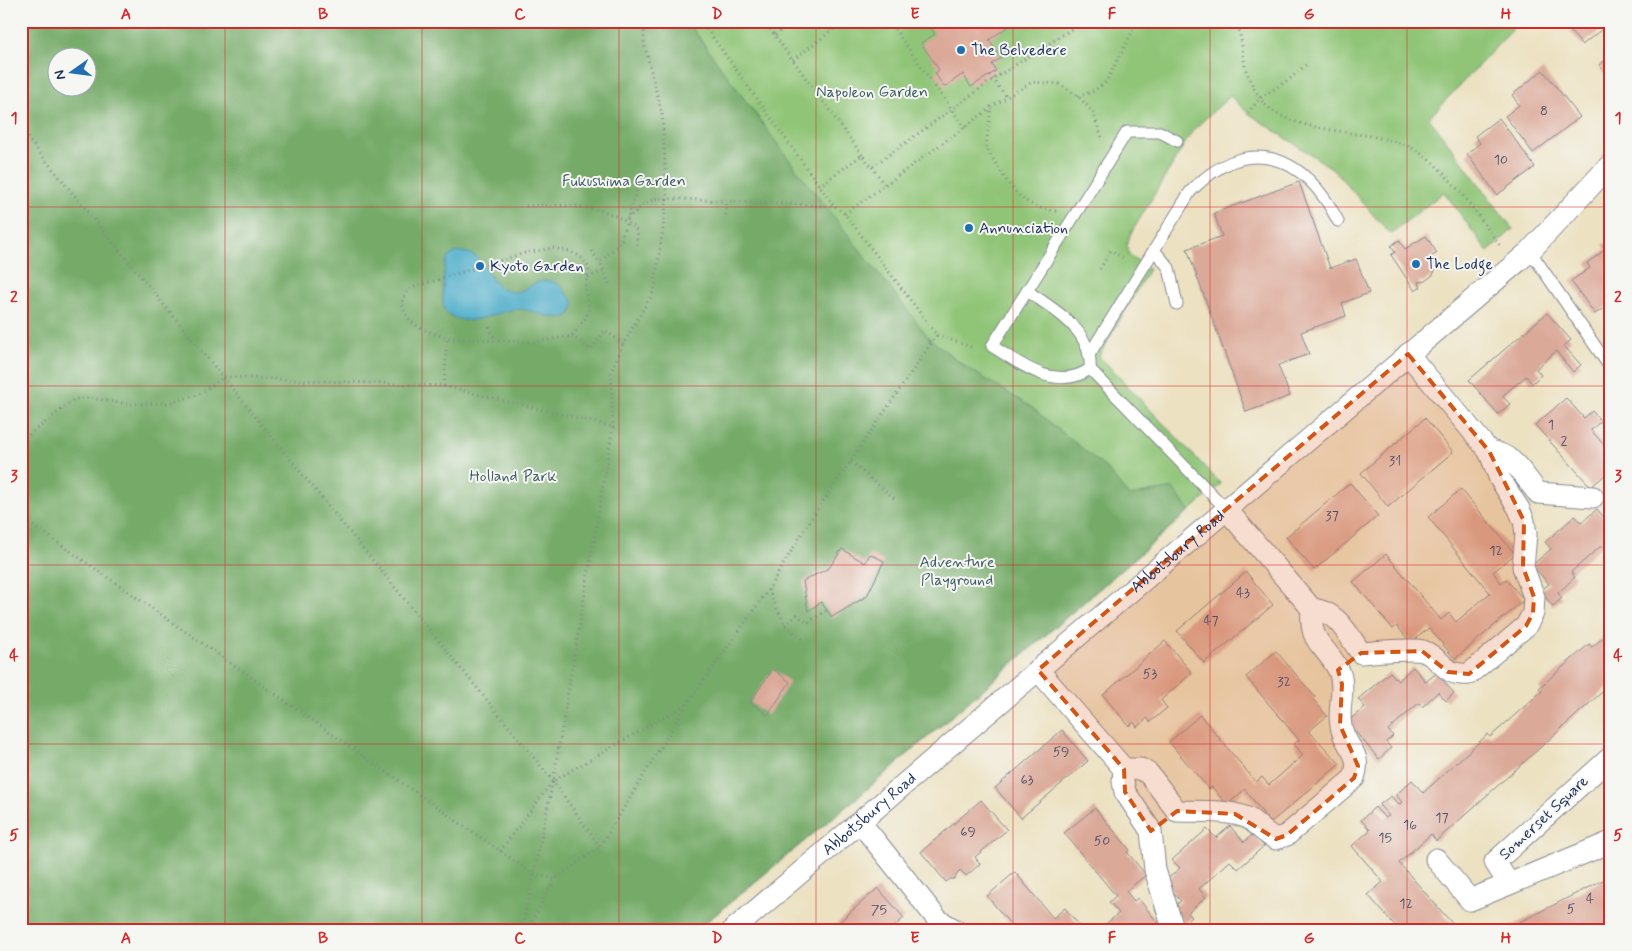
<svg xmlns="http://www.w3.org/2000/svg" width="1632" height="951" viewBox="0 0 1632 951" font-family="Mynerve,sans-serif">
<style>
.green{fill:#90c577;stroke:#567a6a;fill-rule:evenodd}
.forest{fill:#74aa68;stroke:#486c63;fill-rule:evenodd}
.water{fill:#4aacc9;stroke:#326e94}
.building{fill:#dba998}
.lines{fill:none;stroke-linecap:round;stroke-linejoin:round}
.lane-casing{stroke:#848890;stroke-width:13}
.street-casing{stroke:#848890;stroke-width:23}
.path{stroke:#848890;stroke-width:3;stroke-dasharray:1 4;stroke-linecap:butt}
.lane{stroke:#fff;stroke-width:11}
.street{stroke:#fff;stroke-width:21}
.marked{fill:#d45514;fill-opacity:0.2;stroke:#d45514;stroke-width:4;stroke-dasharray:10 6;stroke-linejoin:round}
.grid{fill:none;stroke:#d62828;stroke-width:1;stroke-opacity:0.55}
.poi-dot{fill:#1f6fb2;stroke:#f6f6f2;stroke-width:2}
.labels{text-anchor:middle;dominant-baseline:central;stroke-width:4;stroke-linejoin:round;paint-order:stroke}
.number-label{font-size:14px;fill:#4b4e6c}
.poi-label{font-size:16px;fill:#1b2f5e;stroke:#f6f6f2;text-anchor:start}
.park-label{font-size:16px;fill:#3e5c66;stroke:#f6f6f2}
.street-label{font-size:16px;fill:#1b2f5e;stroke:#f6f6f2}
.neatline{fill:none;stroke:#d62828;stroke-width:2}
.grid-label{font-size:16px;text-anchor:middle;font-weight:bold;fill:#d62828}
</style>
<rect width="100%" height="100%" fill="#f6f6f2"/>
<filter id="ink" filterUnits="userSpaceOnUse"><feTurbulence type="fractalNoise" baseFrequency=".02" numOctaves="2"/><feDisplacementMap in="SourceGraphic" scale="10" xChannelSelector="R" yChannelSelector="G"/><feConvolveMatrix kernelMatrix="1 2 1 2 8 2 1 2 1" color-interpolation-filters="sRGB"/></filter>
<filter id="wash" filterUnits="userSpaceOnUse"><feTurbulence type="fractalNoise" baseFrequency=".0096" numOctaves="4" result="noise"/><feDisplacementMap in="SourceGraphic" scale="20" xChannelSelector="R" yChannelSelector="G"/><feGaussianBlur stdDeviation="1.12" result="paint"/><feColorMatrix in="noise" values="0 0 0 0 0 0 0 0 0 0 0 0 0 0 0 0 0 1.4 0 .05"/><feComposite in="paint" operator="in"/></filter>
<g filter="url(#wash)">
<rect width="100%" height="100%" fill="#ece1c1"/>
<path class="green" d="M21 21H1508L1513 29 1429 118 1513 229 1488 252 1444 192 1390 234 1333 169 1248 113 1230 96 1193 130 1130 235 1127 245 1129 254 1149 269 1099 356 1221 484 871 786 697 930H21ZM58 58H88V88H58Z"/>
<path class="forest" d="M21 21H687L790 161 930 339 966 367 1031 407 1106 468 1129 496 1173 488 1189 511 871 786 697 930H21ZM58 58H88V88H58Z"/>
<path class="water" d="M457 252C489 250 483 284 508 291 527 297 535 272 558 284 562 286 564 292 568 295 572 299 575 302 573 308 568 329 534 309 519 309 494 310 464 334 444 309 442 299 443 267 447 259 450 255 453 254 457 252Z"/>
<g id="blocks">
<g class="building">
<polygon points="927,21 1016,21 989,40 1001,58 992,64 996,71 971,87 963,74 944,87 935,73 939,70 921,43 935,34"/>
<polygon points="1583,21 1611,21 1611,31 1606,26 1582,45 1570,31"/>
<polygon points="1611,56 1611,79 1599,65"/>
<polygon points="1543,70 1580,117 1533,153 1505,116 1519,105 1512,95"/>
<polygon points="1499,118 1535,167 1497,195 1467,154 1480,143 1475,136"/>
<polygon points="1299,182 1330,268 1356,259 1369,293 1342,303 1346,316 1301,332 1309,354 1278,365 1290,396 1246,412 1187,249 1222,236 1214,213"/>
<polygon points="1426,236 1437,253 1429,258 1433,260 1436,268 1433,275 1425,281 1418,282 1421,287 1415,291 1391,255 1395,252 1391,246 1399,240 1405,249"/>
<polygon points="1611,240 1611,303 1595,314 1571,281 1590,268 1587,263 1606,249 1603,245"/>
<polygon points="1547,313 1571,340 1564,346 1581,365 1573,372 1556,351 1536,369 1541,375 1532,384 1526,376 1502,396 1510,404 1498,414 1469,380"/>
<polygon points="1566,398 1584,418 1592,411 1601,421 1591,430 1603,444 1611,438 1611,470 1591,487 1535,425"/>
<polygon points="1425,418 1453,452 1388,507 1361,473"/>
<polygon points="1350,483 1378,516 1314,570 1286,537"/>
<polygon points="1461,489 1515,554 1493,572 1501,583 1506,579 1524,600 1455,659 1429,628 1411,643 1397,626 1393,629 1353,582 1386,554 1441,620 1449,613 1456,622 1490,593 1428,517"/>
<polygon points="1597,509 1606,520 1611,516 1611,547 1606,551 1601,546 1571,572 1575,577 1558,593 1562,598 1553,606 1540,591 1549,584 1532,565 1551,549 1545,542 1575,516 1581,523"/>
<polygon points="842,549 865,563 870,554 884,561 867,596 832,617 821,602 808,611 803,581 829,568"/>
<polygon points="1246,572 1273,605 1204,663 1177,631"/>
<polygon points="1611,631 1611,684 1436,841 1431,834 1399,863 1458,930 1399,930 1368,895 1383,882 1352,846 1370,830 1361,820 1375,807 1385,818 1389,816 1379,805 1391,796 1399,805 1402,802 1396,795 1412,780 1423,793 1488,734 1490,737 1542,691 1539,688 1589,644 1592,647"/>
<polygon points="1165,641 1192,673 1161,700 1167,708 1150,722 1147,718 1137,727 1134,722 1129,726 1103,695"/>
<polygon points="1276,651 1315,697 1313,699 1327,716 1309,731 1340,764 1270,823 1245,789 1227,805 1212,787 1209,789 1169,742 1200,715 1256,782 1262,777 1269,785 1303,755 1294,744 1299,740 1246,677"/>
<polygon points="1413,667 1426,682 1436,673 1454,693 1446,701 1438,692 1422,707 1419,703 1388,730 1393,736 1386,742 1391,748 1379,759 1347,722 1365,707 1358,699 1390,672 1398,681"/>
<polygon points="773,669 790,682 768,715 750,702"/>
<polygon points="1062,730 1088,761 1021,818 995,788"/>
<polygon points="981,800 1007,830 975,857 980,864 966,876 960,870 954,879 950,879 946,882 921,852"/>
<polygon points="1095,808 1130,850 1127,852 1146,875 1126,891 1134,901 1138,898 1158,923 1150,930 1099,930 1119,913 1109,902 1116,896 1064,833"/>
<polygon points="1230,826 1244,842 1253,834 1264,846 1238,869 1230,861 1199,889 1206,897 1188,913 1192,917 1185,923 1172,908 1181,901 1164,882 1180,868 1172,860 1207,829 1216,838"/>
<polygon points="1015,872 1053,918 1065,908 1083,930 1015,930 987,896"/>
<polygon points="1611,876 1611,926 1603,930 1504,930"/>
<polygon points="878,888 904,918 890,930 830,930"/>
</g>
</g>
</g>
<g filter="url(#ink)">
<use href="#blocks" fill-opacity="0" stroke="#848890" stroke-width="1"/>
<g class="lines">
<defs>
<g id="lane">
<polyline points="1154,250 1169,268 1177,304"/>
<polyline points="1530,251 1611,369"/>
<path d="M1027 291C1054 309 1093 331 1090 369 1056 392 1020 364 992 346Z"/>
<polyline points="1027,291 1127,132 1160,132 1177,141"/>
<path d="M1089 355 1190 192C1247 132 1304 154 1338 221"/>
<polyline points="1090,369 1226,509"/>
</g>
<g id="street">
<polyline points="1408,354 1489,451"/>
<polyline points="1226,509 1312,609"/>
<polyline points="1038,670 1124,769"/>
<polyline points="1611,757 1495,862 1509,884 1611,842"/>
<polyline points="860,822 938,920"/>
<polyline points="1436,859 1470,900 1509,884"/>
<path id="s1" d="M733 930 1530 251 1611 164"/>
<polyline points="938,930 938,920 955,930"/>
<path d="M1170 930 1172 925 1155 870 1151 831 1125 792 1123 781 1124 769H1141L1149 774 1177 811C1197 812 1235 809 1251 820 1260 827 1265 834 1276 839L1287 835 1354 778C1363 751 1345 749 1341 726 1337 707 1347 687 1338 669 1324 643 1309 644 1312 609 1337 611 1347 633 1361 653 1374 652 1412 648 1423 651 1444 659 1442 676 1469 674L1526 626 1533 613 1534 597 1523 567 1526 534 1524 521 1519 509 1500 479 1489 451C1515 455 1522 474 1538 493L1593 497"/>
</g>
</defs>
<use href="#lane" class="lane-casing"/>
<use href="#street" class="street-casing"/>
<g class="path">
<polyline points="701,21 834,206"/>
<polyline points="764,21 862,155"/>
<polyline points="825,21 832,31"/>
<polyline points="889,21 965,128"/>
<path d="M1236 21C1242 36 1242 51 1245 66 1247 75 1254 88 1259 97 1285 136 1366 128 1408 146 1442 161 1478 215 1500 246"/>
<polyline points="775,35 793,21"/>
<polyline points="793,60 844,21"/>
<polyline points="989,75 1007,97"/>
<polyline points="1078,96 1094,91 1106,82 1138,21"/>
<polyline points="1248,113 1260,98 1291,78 1306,65"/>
<polyline points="21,130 553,781 600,847"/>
<polyline points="872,167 884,184"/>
<polyline points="819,186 862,155 872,167 992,80 1084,21"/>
<path d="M526 206C564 204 609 203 637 231V248"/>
<path d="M1056 211C1016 208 1006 178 986 148L991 107 1032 82 1059 84 1078 96 1092 111 1102 137"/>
<polyline points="845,214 991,108"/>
<polyline points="726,215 726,201"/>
<path d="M553 248C568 251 584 253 589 270L585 287 589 309 587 316 572 336 535 342 447 338 422 329 411 322 403 309 402 300 410 288 525 253Z"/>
<polyline points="592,251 600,264"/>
<polyline points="1100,269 1111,250 1126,260"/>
<polyline points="588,277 603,271"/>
<polyline points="609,284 600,262 620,243 641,177"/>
<polyline points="489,327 495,339"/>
<polyline points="937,335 974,348"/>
<polyline points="572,336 591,350 605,330 623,344"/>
<polyline points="444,386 447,338"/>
<polyline points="21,441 75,399 91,398 126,404 167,403 198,395 224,377 444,386 613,427"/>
<polyline points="851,462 896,500"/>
<polyline points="21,517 533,874 555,879"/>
<polyline points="768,590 785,625 805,641"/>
<polyline points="785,625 797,615 807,623 827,610"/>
<polyline points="500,851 553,781 685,705"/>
<polyline points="522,930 553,781 613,427 611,372 623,344 654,291 667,199 662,114 644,43 644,21"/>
<polyline points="527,930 555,879 600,847 687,704 768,590 807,525 937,335 845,214 834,206 657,198 645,203 626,220"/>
</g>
<use href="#lane" class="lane"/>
<use href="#street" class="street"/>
</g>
</g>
<path class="marked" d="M1408 354 1489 451 1524 521 1523 567 1534 597 1533 613 1526 626 1469 674 1448 672 1422 651 1361 653 1338 670 1342 684 1340 725 1358 766 1354 778 1287 835 1276 839 1235 814 1177 811 1151 831 1125 792 1124 769 1038 670Z"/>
<path class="grid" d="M225 21V930M422 21V930M619 21V930M816 21V930M1013 21V930M1210 21V930M1407 21V930M21 207H1611M21 386H1611M21 565H1611M21 744H1611"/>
<g class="poi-dot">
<circle cx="961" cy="50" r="5"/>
<circle cx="969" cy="228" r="5"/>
<circle cx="1416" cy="264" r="5"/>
<circle cx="480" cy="266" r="5"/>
</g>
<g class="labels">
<g class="number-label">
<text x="1544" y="111">8</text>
<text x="1501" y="160">10</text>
<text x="1551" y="425">1</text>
<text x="1564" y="441">2</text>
<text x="1395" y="461">31</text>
<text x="1332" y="516">37</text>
<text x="1496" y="551">12</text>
<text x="1243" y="593">43</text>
<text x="1211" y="621">47</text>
<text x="1150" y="674">53</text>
<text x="1284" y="682">32</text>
<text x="1061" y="752">59</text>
<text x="1027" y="780">63</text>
<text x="1442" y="818">17</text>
<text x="1410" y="825">16</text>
<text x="968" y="832">69</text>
<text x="1385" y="838">15</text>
<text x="1102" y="841">50</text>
<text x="1590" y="899">4</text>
<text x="1406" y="904">12</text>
<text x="1571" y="909">5</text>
<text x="879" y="910">75</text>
</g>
<g class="poi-label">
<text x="971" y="50">The Belvedere</text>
<text x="979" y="228">Annunciation</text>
<text x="1426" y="264">The Lodge</text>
<text x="490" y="266">Kyoto Garden</text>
</g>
<g class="park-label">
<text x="872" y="92">Napoleon Garden</text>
<text x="624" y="181">Fukushima Garden</text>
<text x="513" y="476">Holland Park</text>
<text x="957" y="562">Adventure<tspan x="957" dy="18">Playground</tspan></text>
</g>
<g class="street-label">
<text stroke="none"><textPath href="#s1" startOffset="584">Abbotsbury Road</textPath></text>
<text stroke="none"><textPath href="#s1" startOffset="179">Abbotsbury Road</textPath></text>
<text transform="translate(1544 818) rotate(-43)">Somerset Square</text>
</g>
</g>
<rect width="1632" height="951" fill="none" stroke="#f6f6f2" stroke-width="55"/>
<g transform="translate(72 72) rotate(256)"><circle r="24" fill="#f6f6f2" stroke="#9ea6b7"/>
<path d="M0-4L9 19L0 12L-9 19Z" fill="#1f6fb2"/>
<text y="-8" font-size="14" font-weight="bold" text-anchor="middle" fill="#1b2f5e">N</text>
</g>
<rect x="28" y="28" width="1576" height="896" class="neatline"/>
<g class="grid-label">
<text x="126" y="19">A</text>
<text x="323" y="19">B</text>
<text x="520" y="19">C</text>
<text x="717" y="19">D</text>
<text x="915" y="19">E</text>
<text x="1112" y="19">F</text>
<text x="1309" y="19">G</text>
<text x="1506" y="19">H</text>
<text x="14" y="123">1</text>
<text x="1618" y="123">1</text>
<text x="14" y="302">2</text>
<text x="1618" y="302">2</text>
<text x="14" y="481">3</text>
<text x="1618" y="481">3</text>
<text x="14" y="660">4</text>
<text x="1618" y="660">4</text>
<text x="14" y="840">5</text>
<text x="1618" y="840">5</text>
<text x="126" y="943">A</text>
<text x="323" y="943">B</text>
<text x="520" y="943">C</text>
<text x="717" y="943">D</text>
<text x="915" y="943">E</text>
<text x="1112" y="943">F</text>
<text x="1309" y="943">G</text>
<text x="1506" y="943">H</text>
</g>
</svg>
